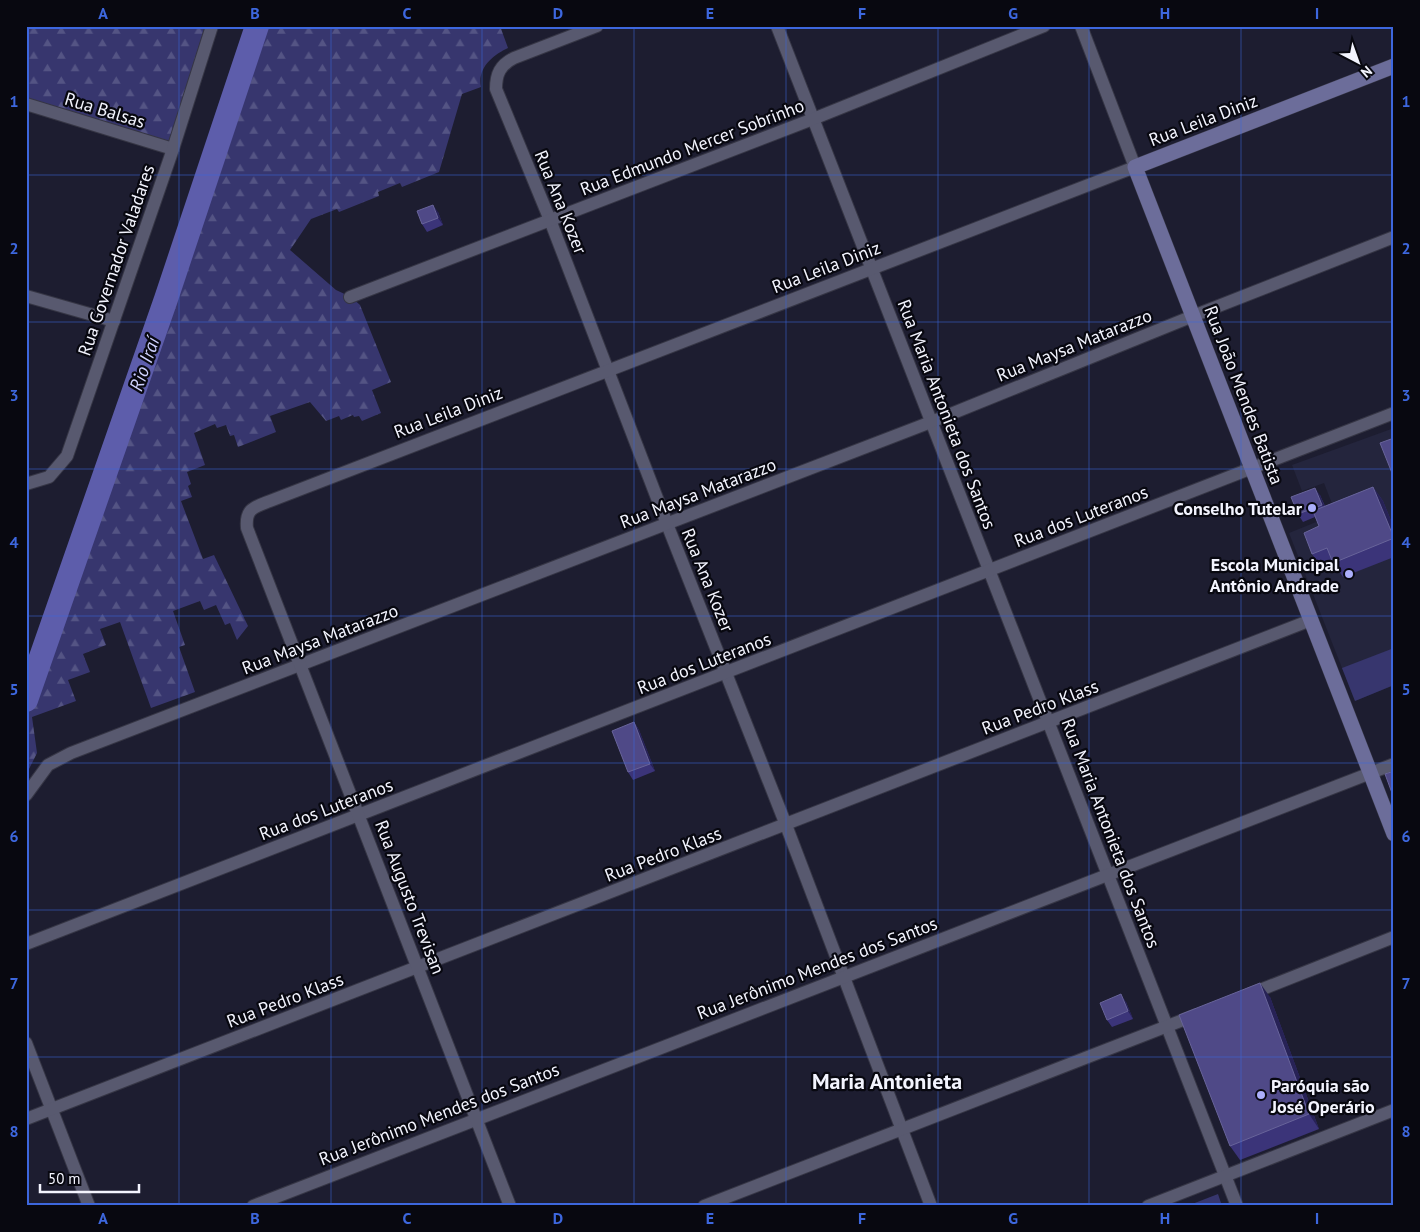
<svg xmlns="http://www.w3.org/2000/svg" width="1420" height="1232" viewBox="0 0 1420 1232" font-family="'PT Sans',sans-serif">
<style>
.built{fill:#24253d}
.green{fill:#37366e}
.forest{fill:url(#forest-firs)}
.lines{fill:none;stroke-linecap:round;stroke-linejoin:round}
.river{stroke:#5d5dab;stroke-width:24}
.street-casing{stroke:#363645;stroke-width:14}
.secondary-casing{stroke:#363645;stroke-width:16}
.street{stroke:#58596f;stroke-width:12}
.secondary{stroke:#6c6d9a;stroke-width:15}
.wall{fill:#3b3479}
.shaded-wall{fill:#272256}
.building{fill:#4f4987;stroke:#68649a}
.grid{fill:none;stroke:#3d67de;stroke-width:1;stroke-opacity:0.55}
.poi-dot{fill:#acaffb;stroke:#080810;stroke-width:2}
.labels{text-anchor:middle;dominant-baseline:central;stroke-width:4.5;stroke-linejoin:round;paint-order:stroke}
.street-label{font-size:18px;fill:#f3f4fe;stroke:#080810}
.poi-label{font-size:18px;font-weight:bold;fill:#f3f4fe;stroke:#080810;text-anchor:end}
.water-label{font-size:19px;font-style:italic;fill:#cfd2fe;stroke:#080810}
.district-label{font-size:22px;font-weight:bold;fill:#f3f4fe;stroke:#080810}
.neatline{fill:none;stroke:#3d67de;stroke-width:2}
.grid-label{font-size:16px;text-anchor:middle;font-weight:bold;fill:#3d67de}
</style>
<defs>
<pattern id="forest-firs" width="22" height="20" patternUnits="userSpaceOnUse" patternTransform="scale(1.25)"><rect width="22" height="20" fill="#37366e"/><path d="M5 1l3.5 6h-7zM16 11l3.5 6h-7z" fill="#545484"/></pattern>
</defs>
<rect width="100%" height="100%" fill="#1d1d30"/>
<polygon class="built" points="1394,428 1394,685 1355,701 1289,533 1336,514 1324,483 1302,491 1292,465"/>
<g class="green">
<polygon points="1394,648 1394,685 1355,701 1342,668"/>
<polygon points="1218,1194 1222,1206 1187,1206"/>
</g>
<g class="forest">
<polygon points="26,26 205,26 168,146 26,98"/>
<path d="M265 26H500L508 48C493 55 477 68 481 87L462 94 439 172 402 187 400 183 378 192 379 196 339 212 337 209 311 219 290 250 336 290 351 297 360 305 391 382 372 390 381 413 362 421 359 416 354 417 353 415 341 420 339 416 326 421 310 402 270 416 276 432 238 447 234 435 230 436 226 425 217 428 215 424 194 433 205 465 187 472 191 484 188 486 192 497 181 501 203 559 214 555 248 626 237 640 230 623 225 625 216 605 204 610 200 601 173 611 185 645 179 647 195 692 151 708 120 622 100 629 106 645 83 654 90 672 68 680 76 701 32 717 37 753 26 775V708L81 561Z"/>
</g>
<g class="lines">
<polyline class="river" points="26,700 166,299 257,26"/>
<defs>
<g id="street">
<path d="M597 26 514 58C500 65 496 74 496 89L550 220 667 524 786 825 931 1206"/>
<polyline points="777,26 1237,1206"/>
<polyline points="26,104 173,149"/>
<polyline points="26,296 114,321"/>
<polyline points="350,297 813,119 1044,26"/>
<polyline points="26,484 49,477 67,456 173,149 212,26"/>
<polyline points="26,795 48,765 71,753 931,422 1193,316 1394,237"/>
<polyline points="26,944 1394,413"/>
<polyline points="1250,994 1394,937"/>
<polyline points="26,1043 89,1206"/>
<polyline points="26,1119 1311,620"/>
<polyline points="253,1206 1394,764"/>
<path d="M510 1206 247 528C245 508 255 507 270 501 558 389 848 280 1135 167L1081 26"/>
<polyline points="704,1206 1196,1015"/>
<polyline points="1148,1206 1394,1110"/>
</g>
<polyline id="secondary" points="1394,66 1135,167 1394,834"/>
</defs>
<use href="#street" class="street-casing"/>
<use href="#secondary" class="secondary-casing"/>
<use href="#street" class="street"/>
<use href="#secondary" class="secondary"/>
</g>
<g class="wall">
<polygon points="438,212 443,225 427,232 422,224"/>
<polygon points="1373,487 1383,501 1394,528 1394,557 1343,577 1334,564 1322,568 1312,554 1319,526 1315,517 1303,522 1298,514 1320,495 1325,506"/>
<polygon points="634,722 639,730 655,771 633,780 628,772"/>
<polygon points="1270,997 1319,1129 1240,1160 1230,1146"/>
<polygon points="1126,1002 1133,1019 1112,1027 1107,1020"/>
</g>
<g class="shaded-wall">
<polygon points="433,205 438,212 443,225 438,218"/>
<polygon points="1373,487 1383,501 1394,528 1394,539"/>
<polygon points="1315,488 1320,495 1327,512 1322,505"/>
<polygon points="634,722 639,730 655,771 650,764"/>
<polygon points="1260,983 1270,997 1319,1129 1309,1114"/>
<polygon points="1121,994 1126,1002 1133,1019 1128,1011"/>
</g>
<g class="building">
<polygon points="433,205 438,218 422,224 417,211"/>
<polygon points="1394,438 1394,478 1380,443"/>
<polygon points="1373,487 1394,538 1333,563 1327,548 1312,554 1304,533 1319,526 1313,511"/>
<polygon points="1315,488 1322,505 1298,514 1291,497"/>
<polygon points="634,722 650,764 628,772 612,731"/>
<polygon points="1394,771 1394,793 1392,793 1385,774"/>
<polygon points="1260,983 1309,1114 1230,1146 1179,1015"/>
<polygon points="1121,994 1128,1011 1107,1020 1100,1003"/>
</g>
<path class="grid" d="M179 26V1206M331 26V1206M482 26V1206M634 26V1206M786 26V1206M938 26V1206M1089 26V1206M1241 26V1206M26 175H1394M26 322H1394M26 469H1394M26 616H1394M26 763H1394M26 910H1394M26 1057H1394"/>
<g class="poi-dot">
<circle cx="1312" cy="508" r="5"/>
<circle cx="1349" cy="574" r="5"/>
<circle cx="1261" cy="1095" r="5"/>
</g>
<g class="labels">
<g class="street-label">
<text transform="translate(105 110) rotate(17)">Rua Balsas</text>
<text transform="translate(1203 120) rotate(-21)">Rua Leila Diniz</text>
<text transform="translate(692 147) rotate(-21)">Rua Edmundo Mercer Sobrinho</text>
<text transform="translate(561 202) rotate(68)">Rua Ana Kozer</text>
<text transform="translate(116 260) rotate(-71)">Rua Governador Valadares</text>
<text transform="translate(826 267) rotate(-21)">Rua Leila Diniz</text>
<text transform="translate(1074 345) rotate(-22)">Rua Maysa Matarazzo</text>
<text transform="translate(1244 395) rotate(69)">Rua João Mendes Batista</text>
<text transform="translate(448 412) rotate(-21)">Rua Leila Diniz</text>
<text transform="translate(947 414) rotate(69)">Rua Maria Antonieta dos Santos</text>
<text transform="translate(698 493) rotate(-21)">Rua Maysa Matarazzo</text>
<text transform="translate(1081 516) rotate(-21)">Rua dos Luteranos</text>
<text transform="translate(708 580) rotate(68)">Rua Ana Kozer</text>
<text transform="translate(320 639) rotate(-21)">Rua Maysa Matarazzo</text>
<text transform="translate(704 663) rotate(-21)">Rua dos Luteranos</text>
<text transform="translate(1040 707) rotate(-21)">Rua Pedro Klass</text>
<text transform="translate(326 809) rotate(-21)">Rua dos Luteranos</text>
<text transform="translate(1111 833) rotate(69)">Rua Maria Antonieta dos Santos</text>
<text transform="translate(663 854) rotate(-21)">Rua Pedro Klass</text>
<text transform="translate(410 897) rotate(69)">Rua Augusto Trevisan</text>
<text transform="translate(817 968) rotate(-21)">Rua Jerônimo Mendes dos Santos</text>
<text transform="translate(285 1000) rotate(-21)">Rua Pedro Klass</text>
<text transform="translate(439 1114) rotate(-21)">Rua Jerônimo Mendes dos Santos</text>
</g>
<g class="poi-label">
<text x="1302" y="508">Conselho Tutelar</text>
<text x="1339" y="564">Escola Municipal<tspan x="1339" dy="21">Antônio Andrade</tspan></text>
<text x="1271" y="1085" text-anchor="start">Paróquia são<tspan x="1271" dy="21">José Operário</tspan></text>
</g>
<g class="water-label">
<text transform="translate(144 364) rotate(-71)">Rio Iraí</text>
</g>
<g class="district-label">
<text x="887" y="1081">Maria Antonieta</text>
</g>
</g>
<rect width="1420" height="1232" fill="none" stroke="#080810" stroke-width="55"/>
<g transform="translate(1358 62) rotate(139)" stroke="#080810" stroke-width="4" paint-order="stroke">
<path d="M0-4L9 19L0 12L-9 19Z" fill="#f3f4fe"/>
<text y="-8" font-size="14" font-weight="bold" text-anchor="middle" fill="#f3f4fe">N</text>
</g>
<path d="M40 1184v8h99v-8" fill="none" stroke="#f3f4fe" stroke-width="2.5"/>
<text x="48" y="1184" font-size="15" fill="#f3f4fe" stroke="#080810" stroke-width="4" paint-order="stroke">50 m</text>
<rect x="28" y="28" width="1364" height="1176" class="neatline"/>
<g class="grid-label">
<text x="103" y="19">A</text>
<text x="255" y="19">B</text>
<text x="407" y="19">C</text>
<text x="558" y="19">D</text>
<text x="710" y="19">E</text>
<text x="862" y="19">F</text>
<text x="1013" y="19">G</text>
<text x="1165" y="19">H</text>
<text x="1317" y="19">I</text>
<text x="14" y="107">1</text>
<text x="1406" y="107">1</text>
<text x="14" y="254">2</text>
<text x="1406" y="254">2</text>
<text x="14" y="401">3</text>
<text x="1406" y="401">3</text>
<text x="14" y="548">4</text>
<text x="1406" y="548">4</text>
<text x="14" y="695">5</text>
<text x="1406" y="695">5</text>
<text x="14" y="842">6</text>
<text x="1406" y="842">6</text>
<text x="14" y="989">7</text>
<text x="1406" y="989">7</text>
<text x="14" y="1137">8</text>
<text x="1406" y="1137">8</text>
<text x="103" y="1224">A</text>
<text x="255" y="1224">B</text>
<text x="407" y="1224">C</text>
<text x="558" y="1224">D</text>
<text x="710" y="1224">E</text>
<text x="862" y="1224">F</text>
<text x="1013" y="1224">G</text>
<text x="1165" y="1224">H</text>
<text x="1317" y="1224">I</text>
</g>
</svg>
